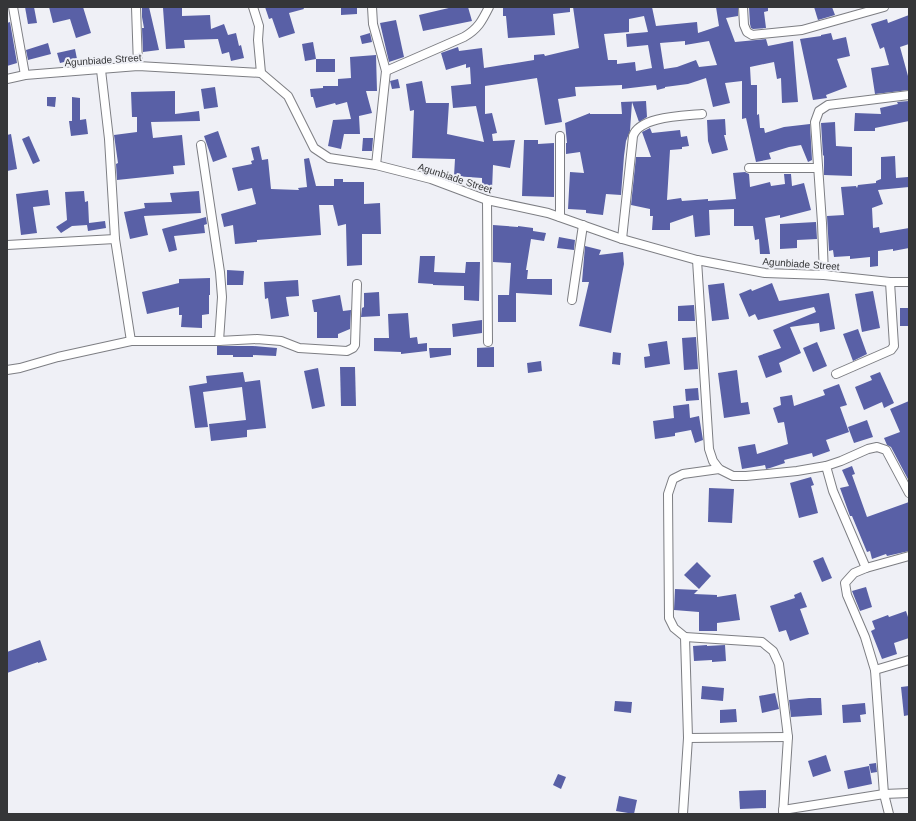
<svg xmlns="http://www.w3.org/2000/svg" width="916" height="821" viewBox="0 0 916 821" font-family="Arial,sans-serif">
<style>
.building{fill:#5960a6;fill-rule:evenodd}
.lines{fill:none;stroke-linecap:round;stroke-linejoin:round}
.street-casing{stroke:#7d7e83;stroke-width:10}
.street{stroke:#fff;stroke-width:8}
.labels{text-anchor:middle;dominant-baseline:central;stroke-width:4;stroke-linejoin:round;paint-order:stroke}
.street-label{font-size:10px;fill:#353638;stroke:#eff0f6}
</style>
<rect width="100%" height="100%" fill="#eff0f6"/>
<g class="building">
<polygon points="25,7 34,7 37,23 28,24"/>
<polygon points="49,7 83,7 91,33 76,38 70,19 53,23"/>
<polygon points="142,7 149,7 159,50 143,52 142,28 144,28 142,17"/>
<polygon points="182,7 182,16 210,15 211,29 224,24 228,35 236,33 239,46 241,45 244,58 231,61 229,52 222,54 218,39 184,40 185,48 166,49 163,8"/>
<polygon points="265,7 303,7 304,9 289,13 295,33 279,38 272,18 269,19"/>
<polygon points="341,7 357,7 357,14 341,15"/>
<polygon points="453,7 468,7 472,21 423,31 419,15"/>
<polygon points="503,7 570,7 570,12 553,14 555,35 508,38 506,16 503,16"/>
<path d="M573 7H652L656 26 697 22 698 33 719 26 716 7H738V16L726 18 735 42 766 39 768 46 793 41 798 102 782 103 781 78 777 79 774 62 750 67 751 85H757V115L759 114 760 128H764L765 133 784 127 810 124 812 160 808 162 801 145 789 147 769 153 771 159 756 162 746 118 742 119V81L725 83 730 103 713 107 706 78 688 84 665 87V88L657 90 656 85 622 89V85L575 87 576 96 558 99 562 122 545 125 537 78 485 86V114L492 113 497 133 492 134 493 141 515 140 510 168 493 165 492 190 482 189V178L454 176 455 159 412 158 414 110 410 111 406 84 422 81 426 103H449L447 134 484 142 476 106 453 108 451 86 471 84 470 67 466 68V64L446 70 441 53 458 47 459 51 482 48 484 68 534 60V55L544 54 545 56 579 48ZM644 16 648 32 626 34 627 47 648 45 652 68 636 71 635 62 617 64V60H608L604 34 629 32V19ZM685 41V45L709 41 717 65 699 67 696 60 677 67 664 69 660 43Z"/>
<polygon points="749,7 768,7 768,11 764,12 766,28 753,29 751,28 750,24"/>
<polygon points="814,7 832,7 835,15 818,20"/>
<polygon points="909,15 909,44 900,47 908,76 909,76 909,90 875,94 871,68 889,65 884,47 880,49 871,24 887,19 888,23"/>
<polygon points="396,20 404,57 389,62 380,23"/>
<polygon points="10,22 17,63 7,66 7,23"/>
<polygon points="370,33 372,42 362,44 360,36"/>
<polygon points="831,33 833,40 846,37 850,56 837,59 847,87 826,95 827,98 813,100 800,39 821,36 821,35"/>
<polygon points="313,42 316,59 305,61 302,44"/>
<polygon points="48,43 51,54 28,60 26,50"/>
<polygon points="75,49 77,59 60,63 57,53"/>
<polygon points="376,55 377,91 366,91 372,113 359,116 360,134 344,134 341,149 328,146 333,120 351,119 347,102 336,105 335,103 316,108 313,97 311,97 310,89 323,88 323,86 338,86 338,79 351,78 350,57"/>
<rect x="316" y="59" width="19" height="13"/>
<polygon points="398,79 400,88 392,89 390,81"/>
<polygon points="215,87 218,107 204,109 201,89"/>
<polygon points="175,91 175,114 199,111 200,121 151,122 153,138 182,135 185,165 173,166 174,174 117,180 116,164 118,163 114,135 137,132 137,117 132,117 131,92"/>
<polygon points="47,97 56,97 55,107 47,106"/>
<polygon points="72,97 80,98 80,120 86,119 88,134 71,136 69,121 72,121"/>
<polygon points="646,101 647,117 639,122 632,102 630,131 626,141 624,156 621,195 606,194 603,215 586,213 586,210 568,209 570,172 584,173 580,152 566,154 566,143 567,143 565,123 590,113 590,114 622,114 621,102"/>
<polygon points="909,101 909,121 875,128 875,131 854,131 855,113 881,114 880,108 898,104 897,102"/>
<polygon points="725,119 726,135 724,135 728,150 712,154 708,141 707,120"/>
<polygon points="835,122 836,146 852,147 852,176 824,175 824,155 823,156 821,123"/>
<polygon points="650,128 652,133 680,130 681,137 687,136 689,146 682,147 682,149 670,150 667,200 681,198 682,201 708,199 708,201 736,199 733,173 745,172 749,174 750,187 770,182 771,186 785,184 784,174 791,174 792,186 804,183 811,210 780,218 780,215 765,218 770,254 760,254 759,239 755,240 753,226 734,226 734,209 709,210 710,235 695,237 693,215 670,223 670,230 652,230 653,216 650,216 650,209 631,205 636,157 651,157 642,132"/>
<polygon points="218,131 227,157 213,162 204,136"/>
<polygon points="11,134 17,169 7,171 7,135"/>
<polygon points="29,136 40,161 33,164 22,139"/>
<polygon points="363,138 373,138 372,151 362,151"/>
<polygon points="524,140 538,140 538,144 554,143 554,197 522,196"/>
<polygon points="259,146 262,160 268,159 271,189 299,190 298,188 307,187 304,159 309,158 316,186 334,186 334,179 343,179 343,182 364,182 364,204 380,203 381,234 362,234 362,265 347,266 346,224 338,226 333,205 319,205 321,235 257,240 257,242 235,244 233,225 224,227 221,214 256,204 252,188 238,191 232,168 252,164 251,161 254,160 251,148"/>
<polygon points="895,156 896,178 908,177 909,187 878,190 883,204 872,208 873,228 879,227 880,233 909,228 909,248 893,251 893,249 878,251 878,266 870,267 870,257 850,259 850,256 834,257 833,250 829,251 827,216 844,215 841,187 856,186 857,188 858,185 876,183 876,181 881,179 881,157"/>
<polygon points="48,190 50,205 33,207 37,233 21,235 16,194"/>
<polygon points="84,191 85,202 88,201 89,223 105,221 106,228 88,231 87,225 72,226 61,233 56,227 67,220 65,192"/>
<polygon points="199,191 201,213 144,216 148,235 130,239 124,212 145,208 144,203 172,202 170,193"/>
<polygon points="206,217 207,224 204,225 205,233 174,236 177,250 169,252 162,229"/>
<polygon points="816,222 817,239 797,240 797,248 780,249 780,224"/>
<polygon points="493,225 518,227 518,226 533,228 533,231 546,233 544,241 531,239 526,270 528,270 527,279 552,279 552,295 516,293 516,322 498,322 498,295 509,295 511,263 493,262"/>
<polygon points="559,237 575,240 574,250 557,248"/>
<polygon points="585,246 601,250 599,255 623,252 624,264 611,333 579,326 589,282 582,282"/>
<polygon points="420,256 435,256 434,272 465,273 466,262 480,262 479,301 464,300 464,286 433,285 433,284 418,283"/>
<polygon points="227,270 244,271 243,285 227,285"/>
<polygon points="210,278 210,295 209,295 209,314 202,315 202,328 181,327 182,315 179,315 179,307 147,314 142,292 179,283 179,279"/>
<polygon points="298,280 299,296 286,297 289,316 271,319 268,298 265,299 264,282"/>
<polygon points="724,283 729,319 712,321 708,285"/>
<polygon points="772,283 779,301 829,293 835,329 820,332 819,323 790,327 801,353 779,363 782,372 766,378 758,356 781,348 773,330 816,312 814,307 758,320 755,314 749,317 739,294 751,289 752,291"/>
<polygon points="873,291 880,328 862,332 855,294"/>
<polygon points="379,292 380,316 361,317 362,308 364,307 364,293"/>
<polygon points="340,295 343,311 351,310 350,329 338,334 338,338 317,338 317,312 314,312 312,300"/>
<polygon points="694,305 695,321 678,321 678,306"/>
<rect x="900" y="308" width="9" height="18"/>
<polygon points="408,313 410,338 417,337 418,344 427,343 427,351 401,354 401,352 374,351 374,338 389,338 388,314"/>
<polygon points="482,320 482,333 453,337 452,324"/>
<polygon points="858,329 867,354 853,361 843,334"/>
<polygon points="696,337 698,369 684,370 682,338"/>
<polygon points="667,341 670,364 645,368 644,357 650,356 648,344"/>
<polygon points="817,342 827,366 813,372 803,348"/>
<polygon points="217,346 253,346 277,348 276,356 253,355 253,357 233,357 233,355 217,355"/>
<polygon points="494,347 494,367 477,367 477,348"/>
<polygon points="429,348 451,348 451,355 430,358"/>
<polygon points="613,352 621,353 620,365 612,364"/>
<polygon points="541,361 542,371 528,373 527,363"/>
<polygon points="340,367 355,367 356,406 341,406"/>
<polygon points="318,368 325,406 312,409 304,371"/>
<polygon points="737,370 741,403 748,402 750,414 724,418 718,373"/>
<polygon points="243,372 245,382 260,380 266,428 247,430 247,437 211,441 209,424 246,420 242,387 203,392 208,427 195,428 189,386 207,383 206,376"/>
<polygon points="880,372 894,403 884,408 882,402 864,410 855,387 872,380 870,376"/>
<polygon points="839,384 847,405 840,407 849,432 826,440 830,451 813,457 812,453 784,460 785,463 770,468 766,469 765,465 742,469 738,447 755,444 757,454 788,444 784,422 778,423 773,408 781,405 780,397 792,395 794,406 825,395 823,390"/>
<polygon points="698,388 699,400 686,401 685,389"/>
<polygon points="909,401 909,481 891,447 887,445 884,438 900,432 890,409"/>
<polygon points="689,404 690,418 699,416 703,440 695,443 691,430 675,433 675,436 655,439 653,421 674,418 673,406"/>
<polygon points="867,420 873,437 854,443 848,427"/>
<polygon points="852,466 855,474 852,475 867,517 909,502 909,551 887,556 886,554 872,559 870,551 867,552 852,516 850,516 840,488 849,486 842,470"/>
<polygon points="811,477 814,485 811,486 818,513 799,518 790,483"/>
<polygon points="709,488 734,489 732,523 708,522"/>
<polygon points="823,557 832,578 822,582 813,561"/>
<polygon points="697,562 711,576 699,589 684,575"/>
<polygon points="866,587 872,607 860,611 852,591"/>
<polygon points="675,589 698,590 694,594 717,595 717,597 736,594 740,620 717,623 717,631 699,631 699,612 674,610"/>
<polygon points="801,592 807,607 800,609 809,634 790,641 786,630 779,632 770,606 795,598 794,595"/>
<polygon points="906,611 909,620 909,638 894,643 897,654 882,659 871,631 875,629 872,621 888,615 889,617"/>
<polygon points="40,640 47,660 38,663 38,662 7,673 7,652"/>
<polygon points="707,645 707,646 725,645 726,661 712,662 712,660 694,661 693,646"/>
<polygon points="702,686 724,688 723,701 701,699"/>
<polygon points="909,686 909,715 904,716 901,687"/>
<polygon points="775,693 779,709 762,713 759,696"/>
<polygon points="809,698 821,698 822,715 791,717 789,700"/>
<polygon points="615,701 632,702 631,713 614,711"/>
<polygon points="865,703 866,714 860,715 861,722 843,723 842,705"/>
<polygon points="736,709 737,722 720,723 720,710"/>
<polygon points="826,755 831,771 813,777 808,761"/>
<polygon points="876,763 877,772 871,773 869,764"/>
<polygon points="869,766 872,784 848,789 844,771"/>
<polygon points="558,774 566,777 561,789 553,785"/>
<polygon points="766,790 766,808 740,809 739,791"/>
<polygon points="619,796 637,800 634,814 616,811"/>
</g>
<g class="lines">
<defs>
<g id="street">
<polyline points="13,7 25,75"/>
<polyline points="136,7 138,66"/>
<polyline points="253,7 259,26 258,40 261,73"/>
<polyline points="372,7 373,24 386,71 376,165"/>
<polyline points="743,7 744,25 747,32 752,35 802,30 884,7"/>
<polyline points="101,70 109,139 115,239 131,341 219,341 257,339 281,341 299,348 347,351 353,348 355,345 357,284"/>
<path d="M386 71 464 37C478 29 482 21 489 7"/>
<polyline points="7,79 25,75 138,66 261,73 288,96 314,148 329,158 376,165 431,179 487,200 548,213 622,239 697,260 765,273 824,275 890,282 909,282"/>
<polyline points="201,145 220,272 222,297 219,341"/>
<polyline points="749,168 818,168"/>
<polyline points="487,200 488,342"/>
<polyline points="560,217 560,136"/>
<path d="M622 239 633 136C640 116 684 116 702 114"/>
<polyline points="7,245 115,239"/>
<polyline points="697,260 709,449 713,461 719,469 733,476 746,476 797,471 826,466 833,491 866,568"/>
<polyline points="824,275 822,223 815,122 819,111 828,105 909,95"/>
<polyline points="572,300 583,225"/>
<polyline points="7,370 20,368 58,357 131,341"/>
<polyline points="836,374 891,350 894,346 890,282"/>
<polyline points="826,466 841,461 868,449 877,447 886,450 909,493"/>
<polyline points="685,637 762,642 773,651 779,664 788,737 783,814"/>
<polyline points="875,670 909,660"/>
<polyline points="688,738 788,737"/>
<polyline points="783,810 884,794 909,793"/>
<polyline points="683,814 688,738 685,637 674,628 669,618 668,494 673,479 683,474 719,469"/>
<polyline points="889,814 884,794 875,670 865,637 847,595 845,583 854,573 866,568 909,556"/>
</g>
</defs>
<use href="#street" class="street-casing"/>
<use href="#street" class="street"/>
</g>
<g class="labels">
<g class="street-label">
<text transform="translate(103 60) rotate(-4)">Agunbiade Street</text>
<text transform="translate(455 178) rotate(18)">Agunbiade Street</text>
<text transform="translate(801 264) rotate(4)">Agunbiade Street</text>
</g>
</g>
<rect width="916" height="821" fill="none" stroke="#353638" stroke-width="16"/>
</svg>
